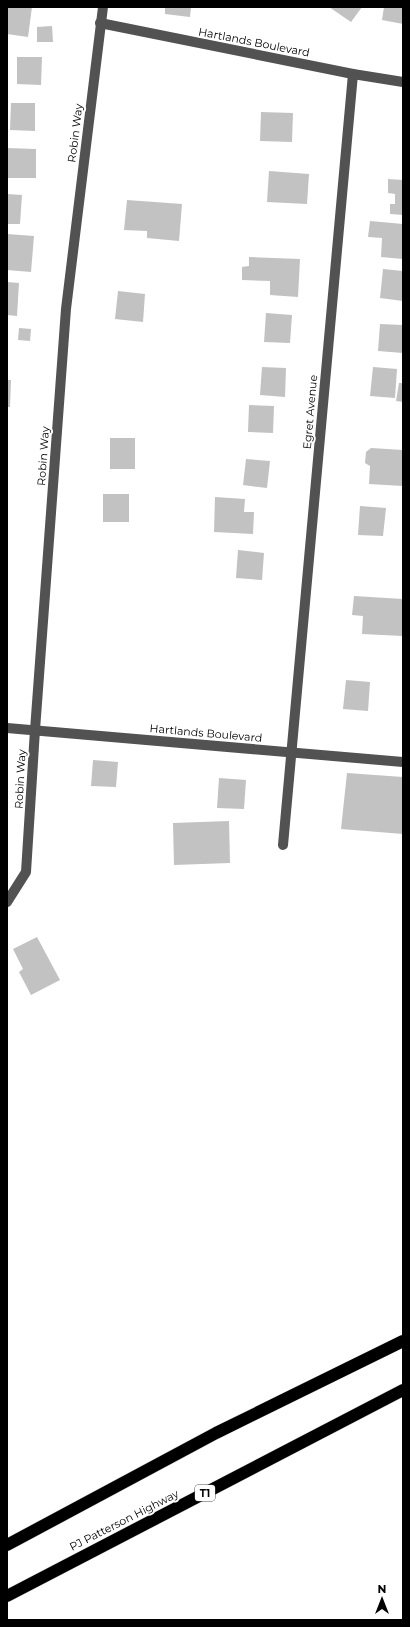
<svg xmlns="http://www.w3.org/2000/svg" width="410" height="1627" viewBox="0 0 410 1627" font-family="Montserrat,sans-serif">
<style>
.building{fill:#c2c2c2}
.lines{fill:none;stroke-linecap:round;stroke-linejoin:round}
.highway-casing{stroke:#dbdbdb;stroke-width:13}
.minor{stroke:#525252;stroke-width:10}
.highway{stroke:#000;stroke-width:12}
.labels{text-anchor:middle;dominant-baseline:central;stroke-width:4;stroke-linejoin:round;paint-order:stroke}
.shield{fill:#fff;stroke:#4c4c4c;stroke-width:1}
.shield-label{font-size:10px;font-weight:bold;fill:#000}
.street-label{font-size:11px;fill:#000;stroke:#fff}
</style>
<rect width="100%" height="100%" fill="#fff"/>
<g class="building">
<polygon points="7,7 32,7 28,37 7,34"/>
<polygon points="165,7 191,7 190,17 165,14"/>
<polygon points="329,7 362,7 351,22"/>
<polygon points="384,7 403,7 403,24 382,20"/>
<polygon points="52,26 53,42 37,42 37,27"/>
<polygon points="17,57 42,57 41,85 17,84"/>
<polygon points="11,103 35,103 35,131 10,130"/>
<polygon points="261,112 293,113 292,142 260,141"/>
<polygon points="7,148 36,149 36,178 7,178"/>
<polygon points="269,171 309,174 307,204 267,202"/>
<polygon points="388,179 403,180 403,215 390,214 390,204 395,204 395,194 388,193"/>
<polygon points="7,194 22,195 20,224 7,224"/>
<polygon points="127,200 182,204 179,241 147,238 147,231 124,230"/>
<polygon points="370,221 403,224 403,259 381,257 382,238 368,237"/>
<polygon points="7,234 34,236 31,272 7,270"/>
<polygon points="249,257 300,259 298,297 270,295 270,281 242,280 242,267 249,266"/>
<polygon points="383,269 403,271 403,301 380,298"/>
<polygon points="7,282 19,283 17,316 7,315"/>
<polygon points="118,291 145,294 143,322 115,319"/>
<polygon points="266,313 292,315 290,343 264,342"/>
<polygon points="380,324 403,325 403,353 378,351"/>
<polygon points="19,328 31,329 30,341 18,340"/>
<polygon points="262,367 286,368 285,397 260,395"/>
<polygon points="373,367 397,369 395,398 370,396"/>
<polygon points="7,380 11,380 10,407 7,407"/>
<polygon points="399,383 403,383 403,402 396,401"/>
<polygon points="249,405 274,406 273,433 248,432"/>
<rect x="110" y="438" width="25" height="31"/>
<polygon points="371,448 403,450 403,486 369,484 370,466 365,463 366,452"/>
<polygon points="246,459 270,461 267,488 243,485"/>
<rect x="103" y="494" width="26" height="28"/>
<polygon points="215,497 245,499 244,512 254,512 253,534 214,532"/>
<polygon points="360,506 386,508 383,536 358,535"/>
<polygon points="238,550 264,553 262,580 236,578"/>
<polygon points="354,596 403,599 403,636 362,634 363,616 352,615"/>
<polygon points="346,680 370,682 368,711 343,709"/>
<polygon points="93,760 118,762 116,787 91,786"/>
<polygon points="347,773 403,777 403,834 341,829"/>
<polygon points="219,778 246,780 244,809 217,808"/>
<polygon points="229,821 230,863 174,865 173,823"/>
<polygon points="37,937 60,980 31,995 19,972 23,969 13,949"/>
</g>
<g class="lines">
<defs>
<g id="highway">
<polyline points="7,1545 216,1433 403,1341"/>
<polyline points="7,1596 403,1390"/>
</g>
</defs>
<use href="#highway" class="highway-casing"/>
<g class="minor">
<polyline points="100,23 353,74 403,82"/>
<polyline points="7,728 403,762"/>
<polyline points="283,845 353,74"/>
<polyline points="7,902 26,872 35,730 66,309 103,7"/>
</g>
<use href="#highway" class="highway"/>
</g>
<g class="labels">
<rect class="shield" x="195" y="1485" width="20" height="16" rx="3"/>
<g class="shield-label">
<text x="205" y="1493">T1</text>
</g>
<g class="street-label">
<text transform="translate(254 42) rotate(11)">Hartlands Boulevard</text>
<text transform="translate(75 133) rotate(-83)">Robin Way</text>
<text transform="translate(310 412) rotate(-85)">Egret Avenue</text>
<text transform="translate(43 456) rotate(-86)">Robin Way</text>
<text transform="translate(206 733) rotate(5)">Hartlands Boulevard</text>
<text transform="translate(20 779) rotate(-87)">Robin Way</text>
<text transform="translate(124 1520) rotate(-27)">PJ Patterson Highway</text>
</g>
</g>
<rect width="410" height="1627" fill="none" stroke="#000000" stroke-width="16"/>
<g transform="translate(382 1599)" stroke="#ffffff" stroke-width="3" paint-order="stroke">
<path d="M0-3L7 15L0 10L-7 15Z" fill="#000000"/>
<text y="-6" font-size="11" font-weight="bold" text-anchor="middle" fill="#000000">N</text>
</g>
</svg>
